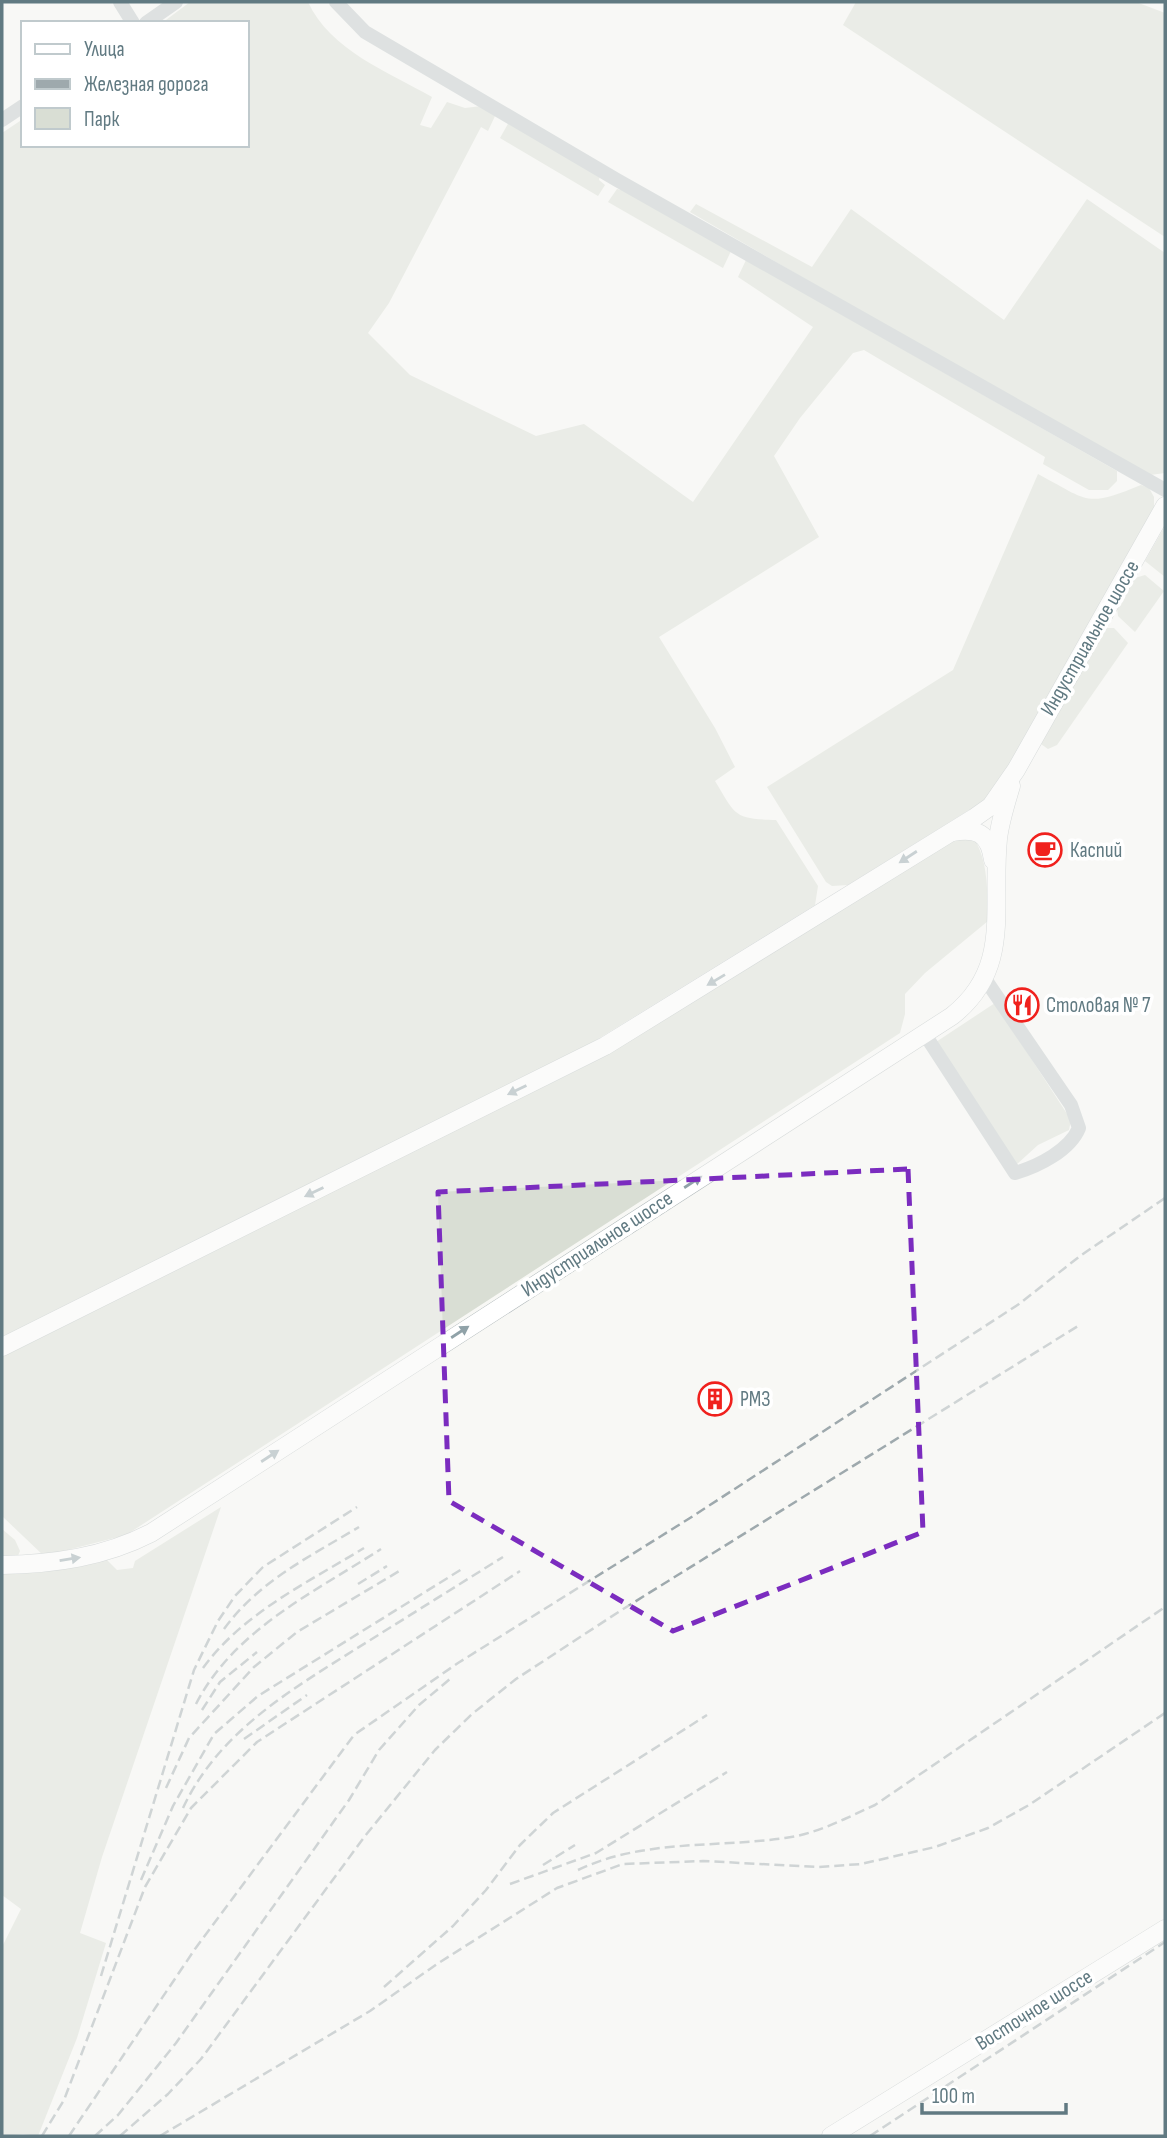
<svg xmlns="http://www.w3.org/2000/svg" width="1167" height="2138" viewBox="0 0 1167 2138" font-family="'Sofia Sans Condensed',sans-serif">
<style>
.green{fill:#d9ded4}
.lines{fill:none;stroke-linecap:round;stroke-linejoin:round}
.major-casing{stroke:#b2babc;stroke-width:19}
.minor{stroke:#bec6c8;stroke-width:14}
.major{stroke:#fff;stroke-width:18}
.rail{stroke:#9ea9ad;stroke-width:2.5;stroke-dasharray:10 5;stroke-linecap:butt}
.oneway{fill:#90a2a8}
.marked{fill:none;stroke:#7b2cbf;stroke-width:5;stroke-dasharray:14 9;stroke-linejoin:round}
.labels{text-anchor:middle;dominant-baseline:central;stroke-width:7;stroke-linejoin:round;paint-order:stroke}
.street-label{font-size:21px;fill:#617a82;stroke:#fff}
.poi-label{font-size:21px;fill:#617a82;stroke:#fff;text-anchor:start}
</style>
<rect width="100%" height="100%" fill="#f8f8f5"/>
<g class="green">
<path d="M190 2H308C330 50 388 72 432 97L420 125 431 128 447 102 465 108 482 106 495 116 488 131 481 127 389 303 368 333 410 375 536 436 584 424 693 502 813 327 738 277 746 260 1117 471V481L1108 490H1089L1043 464 1045 457 864 350 853 353 800 418 774 456 819 537 659 637 715 728 735 767 715 781C736 816 734 819 776 820L818 886 815 905 585 1047 2 1340V133L23 119V145H247V23H162Z"/>
<polygon points="856,2 1136,2 1165,13 1165,237 843,25"/>
<polygon points="509,122 600,175 599,180 605,185 598,196 500,138"/>
<polygon points="617,189 626,191 731,251 723,268 608,202"/>
<polygon points="1087,199 1165,253 1165,473 1150,475 989,386 690,212 696,204 812,267 851,209 1004,320"/>
<path d="M1038 474C1089 501 1085 508 1141 485L1149 488 1154 497V510L1001 784 987 799 848 885 832 886 826 882 767 787 953 670Z"/>
<polygon points="1165,526 1165,577 1145,561"/>
<polygon points="1145,575 1164,591 1135,632 1118,616 1117,608 1135,578"/>
<polygon points="1105,628 1114,628 1128,643 1057,745 1048,749 1041,744"/>
<path d="M973 837C989 861 987 892 988 921L925 973 905 994V1014L900 1033 126 1535 44 1556 2 1516V1354L602 1054 948 838Z"/>
<polygon points="995,1003 1071,1120 1069,1130 1038,1145 1016,1165 936,1042"/>
<polygon points="221,1507 102,1857 80,1933 106,1943 77,2038 38,2136 23,2134 2,2136 2,1947 21,1909 2,1895 2,1571 107,1560 117,1570 133,1568 135,1561"/>
<polygon points="2,1529 15,1540 20,1551 17,1558 2,1559"/>
</g>
<g class="lines">
<defs>
<g id="major">
<path d="M952 832C976 828 989 832 993 860"/>
<polyline points="2,1347 605,1046 974,818 991,806 1016,770 1165,506"/>
<path d="M2 1565C54 1564 104 1557 151 1533L952 1016C1013 968 991 907 998 839 1000 821 1006 803 1011 786"/>
<polyline points="831,2136 1165,1929"/>
</g>
</defs>
<use href="#major" class="major-casing"/>
<g class="minor">
<polyline points="120,2 133,23"/>
<polyline points="336,2 365,32 617,180 1165,490"/>
<polyline points="146,23 176,2"/>
<polyline points="2,120 23,106"/>
<path d="M924 1033 1015 1173C1039 1166 1070 1150 1079 1128L1071 1105 985 979"/>
</g>
<use href="#major" class="major"/>
<g class="rail">
<polyline points="358,1584 387,1566"/>
<path d="M224 1629C259 1581 309 1557 359 1527"/>
<path d="M203 1668C243 1613 307 1583 364 1548"/>
<path d="M196 1704C234 1630 313 1593 381 1549"/>
<polyline points="202,1710 220,1682 257,1652"/>
<polyline points="244,1739 307,1695"/>
<polyline points="166,1788 189,1738 254,1667 297,1632 401,1570"/>
<path d="M183 1808C220 1729 296 1687 367 1642 412 1614 458 1585 503 1557"/>
<polyline points="543,1865 575,1845"/>
<path d="M578 1870C643 1839 715 1848 785 1838 817 1834 846 1818 875 1805L1165 1607"/>
<polyline points="141,1880 173,1806 214,1734 258,1696 462,1569"/>
<polyline points="510,1884 596,1853 727,1772"/>
<polyline points="101,1976 194,1670 218,1621 235,1596 263,1567 357,1507"/>
<polyline points="384,1987 453,1926 486,1890 520,1845 553,1813 707,1715"/>
<polyline points="42,2136 64,2100 145,1887 191,1808 257,1742 520,1571"/>
<polyline points="69,2136 195,1949 354,1735 458,1663 690,1518 1019,1304 1080,1256 1165,1198"/>
<polyline points="95,2136 118,2115 176,2043 349,1800 379,1750 419,1705 450,1679"/>
<polyline points="120,2136 168,2094 201,2059 365,1836 435,1750 472,1714 516,1679 620,1611 1078,1326"/>
<polyline points="160,2136 370,2011 437,1964 557,1888 623,1864 703,1861 819,1867 861,1864 935,1847 988,1828 1029,1805 1165,1713"/>
<polyline points="870,2136 1165,1942"/>
</g>
</g>
<defs><path id="oneway-solid" d="M-6-.8H1V-3.2L6.5 0L1 3.2V.8H-6Z" transform="scale(1.75)"/></defs>
<g class="oneway">
<use href="#oneway-solid" transform="translate(908 857) rotate(147)"/>
<use href="#oneway-solid" transform="translate(716 980) rotate(149)"/>
<use href="#oneway-solid" transform="translate(517 1090) rotate(154)"/>
<use href="#oneway-solid" transform="translate(693 1182) rotate(-33)"/>
<use href="#oneway-solid" transform="translate(314 1192) rotate(154)"/>
<use href="#oneway-solid" transform="translate(460 1332) rotate(-33)"/>
<use href="#oneway-solid" transform="translate(270 1456) rotate(-33)"/>
<use href="#oneway-solid" transform="translate(70 1559) rotate(-9)"/>
</g>
<path d="M0 0H1167V2138H0ZM908 1169 923 1532 673 1631 449 1501 438 1192Z" fill="#f8f8f5" fill-opacity=".55" fill-rule="evenodd"/>
<path class="marked" d="M908 1169 923 1532 673 1631 449 1501 438 1192Z"/>
<defs>
<symbol id="cafe-ring" viewBox="-11 -11 22 22"><circle r="9.5" fill="#fff" stroke="#f0211d" stroke-width="1.5"/><path d="M-5.5-4.5H6V0H3Q3 3.5 0 3.5H-2.5Q-5.5 3.5-5.5 0ZM3-3.2v2h1.7v-2ZM-6 4.5H4V6H-6Z" fill="#f0211d"/></symbol>
<symbol id="restaurant-ring" viewBox="-11 -11 22 22"><circle r="9.5" fill="#fff" stroke="#f0211d" stroke-width="1.5"/><path d="M-5-6h1v4h1v-4h1v4h1v-4h1v5L-1.5 .5V6h-2V.5L-5-1ZM5-6V6H3V1.5H1.5Q1.5-4 5-6Z" fill="#f0211d"/></symbol>
<symbol id="building-ring" viewBox="-11 -11 22 22"><circle r="9.5" fill="#fff" stroke="#f0211d" stroke-width="1.5"/><path d="M-4-6H4V6H1V3H-1V6H-4ZM-2.5-4.3h1.7v1.8h-1.7ZM.8-4.3h1.7v1.8H.8ZM-2.5-1h1.7V.8h-1.7ZM.8-1h1.7V.8H.8Z" fill="#f0211d"/></symbol>
</defs>
<g fill-rule="evenodd">
<use href="#cafe-ring" x="1026" y="831" width="38" height="38"/>
<use href="#restaurant-ring" x="1003" y="986" width="38" height="38"/>
<use href="#building-ring" x="696" y="1380" width="38" height="38"/>
</g>
<g class="labels">
<g class="street-label">
<text transform="translate(1090 638) rotate(-60)">Индустриальное шоссе</text>
<text transform="translate(597 1244) rotate(-33)">Индустриальное шоссе</text>
<text transform="translate(1034 2010) rotate(-32)">Восточное шоссе</text>
</g>
<g class="poi-label">
<text x="1070" y="850">Каспий</text>
<text x="1046" y="1005">Столовая № 7</text>
<text x="740" y="1399">РМЗ</text>
</g>
</g>
<rect width="1167" height="2138" fill="none" stroke="#617a82" stroke-width="7"/>
<rect x="21" y="21" width="228" height="126" fill="#ffffff" stroke="#c0cacd" stroke-width="2"/>
<rect x="35" y="44" width="35" height="10" fill="#ffffff" stroke="#c0cacd" stroke-width="2"/>
<text x="84" y="56" font-size="21" fill="#617a82">Улица</text>
<rect x="35" y="79" width="35" height="10" fill="#9ea9ad" stroke="#c0cacd" stroke-width="2"/>
<text x="84" y="91" font-size="21" fill="#617a82">Железная дорога</text>
<rect x="35" y="108" width="35" height="21" fill="#d9ded4" stroke="#c0cacd" stroke-width="2"/>
<text x="84" y="126" font-size="21" fill="#617a82">Парк</text>
<path d="M922 2103v10h144v-10" fill="none" stroke="#617a82" stroke-width="3.5"/>
<text x="932" y="2103" font-size="21" fill="#617a82" stroke="#ffffff" stroke-width="5" paint-order="stroke">100 m</text>
</svg>
